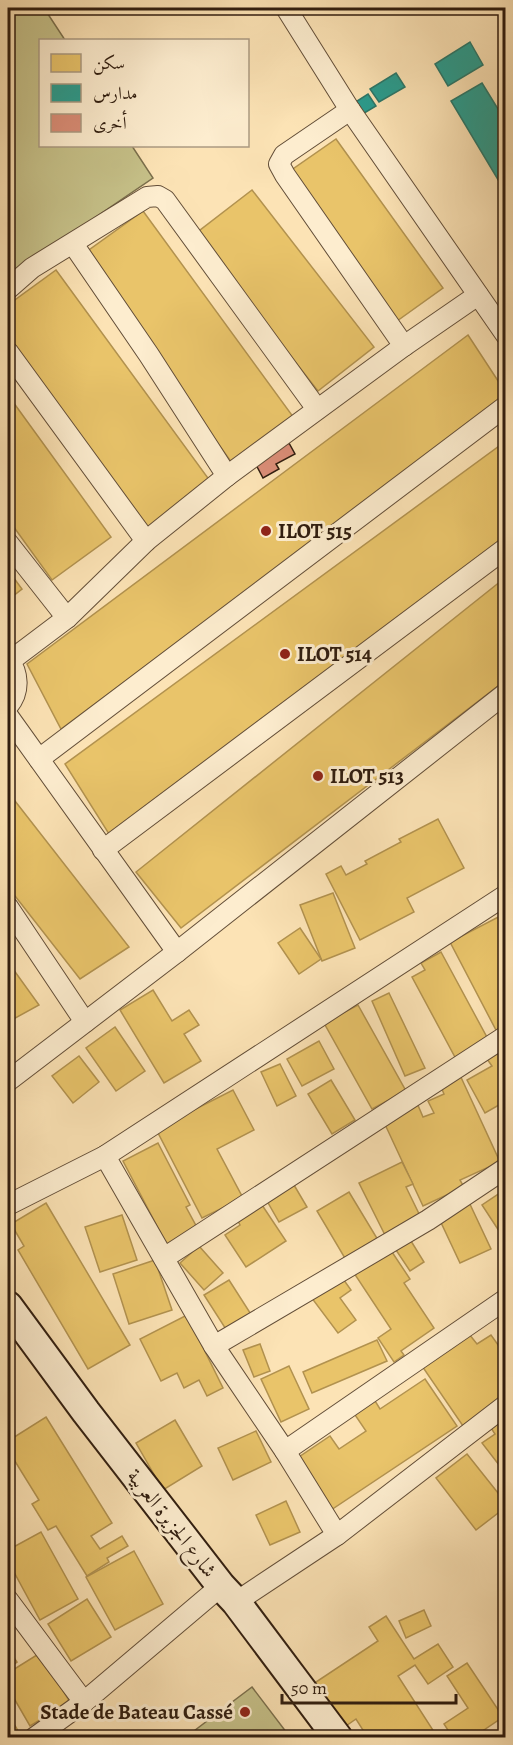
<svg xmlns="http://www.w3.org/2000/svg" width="513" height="1745" viewBox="0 0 513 1745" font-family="Alegreya,Amiri,serif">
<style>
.green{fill:#c6c189;stroke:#7b6f4c;stroke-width:1.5}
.homes{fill:#e9c46a;stroke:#b2924f;stroke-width:1.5}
.schools{fill:#2a9d8f;stroke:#2c7769;stroke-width:1.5}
.building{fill:#da8d77;stroke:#301d0f;stroke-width:1.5}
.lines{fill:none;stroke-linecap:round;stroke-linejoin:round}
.street-casing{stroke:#634e38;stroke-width:22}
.secondary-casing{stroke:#301d0f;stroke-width:32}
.street{stroke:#fdedcf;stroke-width:20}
.secondary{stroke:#fdedcf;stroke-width:28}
.poi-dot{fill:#8f2418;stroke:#fdedcf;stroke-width:2}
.labels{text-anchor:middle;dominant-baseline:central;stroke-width:6;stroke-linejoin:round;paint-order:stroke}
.poi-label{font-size:21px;font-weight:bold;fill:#301d0f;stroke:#fdedcf;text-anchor:start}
.street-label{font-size:21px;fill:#301d0f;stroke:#fdedcf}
</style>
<rect width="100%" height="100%" fill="#fce3b5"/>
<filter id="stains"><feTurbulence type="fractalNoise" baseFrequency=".00333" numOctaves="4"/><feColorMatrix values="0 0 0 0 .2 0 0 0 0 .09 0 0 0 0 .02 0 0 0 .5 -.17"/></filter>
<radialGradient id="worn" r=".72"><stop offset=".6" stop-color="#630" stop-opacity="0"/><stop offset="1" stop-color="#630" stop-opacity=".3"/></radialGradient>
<g class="green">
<polygon points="8,8 44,8 65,40 40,40 40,146 132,146 153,178 8,277"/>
<polygon points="252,1687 290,1737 186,1737"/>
</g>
<g class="homes">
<polygon points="336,139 443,288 397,321 290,171"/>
<polygon points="252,190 374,347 318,391 195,234"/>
<polygon points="143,211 294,418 232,463 82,255"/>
<polygon points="56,270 213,485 148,531 8,339 8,305"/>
<polygon points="468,335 506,393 506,398 61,729 27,664"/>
<polygon points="8,395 111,537 52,580 8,519"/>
<polygon points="506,441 506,543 109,834 65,764"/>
<polygon points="8,570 22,589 8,600"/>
<polygon points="506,577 506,680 181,928 136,872"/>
<polygon points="8,792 129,947 80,979 8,887"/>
<polygon points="438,819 464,868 407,898 414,912 360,940 326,874 341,866 346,875 367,864 365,861 401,842 399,839"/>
<polygon points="333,893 355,948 322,961 300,905"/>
<polygon points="506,913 506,1028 497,1032 450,942"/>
<polygon points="300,928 321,959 299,974 278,943"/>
<polygon points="441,952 489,1041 456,1059 412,977 425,970 421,963"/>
<polygon points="8,962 39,1005 8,1022"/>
<polygon points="153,990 172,1021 189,1010 199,1025 184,1034 201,1061 164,1083 120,1010"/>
<polygon points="389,993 425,1068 405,1076 372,1001"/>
<polygon points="358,1005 406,1091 372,1109 324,1023"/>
<polygon points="115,1027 145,1071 116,1091 86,1048"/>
<polygon points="319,1041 334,1069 302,1086 287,1059"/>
<polygon points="503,1051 506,1056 506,1101 485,1113 467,1080 492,1066 487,1059"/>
<polygon points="79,1056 99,1082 73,1103 52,1076"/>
<polygon points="280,1064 296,1096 277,1106 261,1072"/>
<polygon points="459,1073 500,1162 460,1180 464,1187 423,1206 382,1118 417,1103 423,1117 434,1113 428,1101 444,1094 439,1082"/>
<polygon points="331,1080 355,1120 332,1134 308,1094"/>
<polygon points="233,1090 254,1130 217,1149 243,1198 202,1218 156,1129"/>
<polygon points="158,1143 190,1205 186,1207 200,1233 169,1249 123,1161"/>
<polygon points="402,1162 413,1184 406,1187 422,1220 386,1237 359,1183"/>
<polygon points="294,1185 307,1207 279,1222 267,1201"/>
<polygon points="506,1189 506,1236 503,1237 482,1205"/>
<polygon points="349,1192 378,1240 346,1260 317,1211"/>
<polygon points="468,1200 491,1249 460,1263 437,1214"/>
<polygon points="46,1203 130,1345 88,1369 18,1250 24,1246 11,1224"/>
<polygon points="262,1205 286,1241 246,1267 225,1235 240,1225 238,1221"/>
<polygon points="122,1215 137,1260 100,1272 85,1227"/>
<polygon points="411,1241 424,1262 410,1271 396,1250"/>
<polygon points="199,1246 223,1273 204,1290 180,1263"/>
<polygon points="388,1246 410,1279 404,1283 434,1328 401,1351 404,1355 394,1362 378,1338 391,1329 352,1270"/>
<polygon points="155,1260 172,1310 129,1324 113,1274"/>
<polygon points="341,1276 351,1290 340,1298 356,1320 338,1333 311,1297"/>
<polygon points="229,1280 254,1319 229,1334 204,1295"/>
<polygon points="187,1315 223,1388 207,1396 199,1380 184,1388 177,1373 161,1381 140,1339"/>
<polygon points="469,1334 477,1344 491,1335 506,1356 506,1396 463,1426 422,1366"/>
<polygon points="377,1340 387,1361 312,1393 303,1372"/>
<polygon points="260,1344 270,1371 254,1377 243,1350"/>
<polygon points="289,1366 309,1409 281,1422 261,1379"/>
<polygon points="425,1379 457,1426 331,1510 296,1459 330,1436 339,1449 366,1431 351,1409 372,1396 380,1409"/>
<polygon points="46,1417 112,1523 91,1536 100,1549 122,1536 128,1546 107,1558 109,1562 87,1576 56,1526 48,1530 32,1504 39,1500 8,1450 8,1441"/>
<polygon points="506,1417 506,1474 482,1443 495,1434 491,1428"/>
<polygon points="175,1420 202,1466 163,1490 136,1443"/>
<polygon points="256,1431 271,1462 233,1480 218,1448"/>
<polygon points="467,1454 506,1503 506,1507 476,1530 436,1478"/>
<polygon points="286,1501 300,1532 270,1545 256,1515"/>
<polygon points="41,1532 78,1599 40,1620 8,1561 8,1550"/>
<polygon points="134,1551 163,1604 115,1630 86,1577"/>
<polygon points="87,1599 111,1637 71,1661 48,1624"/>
<polygon points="424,1610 431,1626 406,1638 399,1621"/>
<polygon points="386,1616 414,1659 438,1644 453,1667 428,1684 415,1665 398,1676 438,1738 368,1738 356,1719 343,1728 313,1684 378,1641 369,1627"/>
<polygon points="8,1649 17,1662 8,1669"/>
<polygon points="40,1653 70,1702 30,1726 8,1688 8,1673"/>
<polygon points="467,1663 503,1717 472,1738 453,1738 444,1724 468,1708 447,1676"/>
<polygon points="8,1713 22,1738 8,1738"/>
</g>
<g class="schools">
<polygon points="470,42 483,65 448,86 435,64"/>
<polygon points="396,73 405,87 379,102 370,89"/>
<polygon points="482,83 506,122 506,193 451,101"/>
<polygon points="368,94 376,106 361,115 354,103"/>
</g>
<polygon class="building" points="289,443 295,454 276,464 279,469 263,478 254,461"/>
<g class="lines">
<defs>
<g id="street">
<polyline points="286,8 350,110 506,335"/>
<polyline points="350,110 284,155 279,164 285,175 404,346"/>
<polyline points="73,244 149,355 227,476"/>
<polyline points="8,289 32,268 147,197 158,196 165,200 317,409"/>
<polyline points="8,352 146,541"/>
<polyline points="8,543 67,618"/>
<path d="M8 659C19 673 20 692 8 706"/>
<polyline points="10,661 67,618 146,541 227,476 404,346 478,295"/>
<polyline points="8,716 177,952"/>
<polyline points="39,759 506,406"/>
<polyline points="103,850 506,548"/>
<polyline points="8,907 85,1022"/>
<polyline points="8,1081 177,952 506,693"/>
<polyline points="105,1156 214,1346 285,1451 506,1299"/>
<polyline points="8,1205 105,1156 506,895"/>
<polyline points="164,1258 506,1036"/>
<polyline points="214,1346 428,1220 506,1168"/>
<polyline points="285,1451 337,1535"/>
<polyline points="8,1600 84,1702"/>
<polyline points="236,1602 337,1535 506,1405"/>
<polyline points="34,1738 84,1702 221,1586"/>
</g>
<polyline id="secondary" points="8,1306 86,1412 221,1586 236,1602 338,1738"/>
</defs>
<use href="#street" class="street-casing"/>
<use href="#secondary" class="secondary-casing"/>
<use href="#street" class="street"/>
<use href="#secondary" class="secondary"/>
</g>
<g class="poi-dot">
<circle cx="266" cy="531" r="6"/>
<circle cx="285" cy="654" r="6"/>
<circle cx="318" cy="776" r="6"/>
<circle cx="245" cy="1712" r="6"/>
</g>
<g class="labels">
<g class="poi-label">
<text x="278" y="531">ILOT 515</text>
<text x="297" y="654">ILOT 514</text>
<text x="330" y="776">ILOT 513</text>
<text x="233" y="1712" text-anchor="end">Stade de Bateau Cassé</text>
</g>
<g class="street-label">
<text transform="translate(172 1523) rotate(52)">شارع الجزيرة العربية</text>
</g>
</g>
<rect width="513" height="1745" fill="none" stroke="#fce3b5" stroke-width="30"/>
<rect x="9" y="9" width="495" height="1727" fill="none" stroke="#301d0f" stroke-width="3"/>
<rect x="15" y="15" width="483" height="1715" fill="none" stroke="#301d0f" stroke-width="1.5"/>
<rect x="39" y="39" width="210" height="108" fill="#fdedcf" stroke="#ab9a82" stroke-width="1.5"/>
<rect x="51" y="54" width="30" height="18" fill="#e9c46a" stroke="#ab9a82" stroke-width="1.5"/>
<text x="93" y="69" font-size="18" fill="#301d0f">سكن</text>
<rect x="51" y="84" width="30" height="18" fill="#2a9d8f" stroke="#ab9a82" stroke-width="1.5"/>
<text x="93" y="99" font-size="18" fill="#301d0f">مدارس</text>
<rect x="51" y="114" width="30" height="18" fill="#da8d77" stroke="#ab9a82" stroke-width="1.5"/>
<text x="93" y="129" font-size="18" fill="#301d0f">أخرى</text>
<path d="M282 1694v9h174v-9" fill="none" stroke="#301d0f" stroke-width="3"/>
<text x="291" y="1694" font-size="18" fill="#301d0f" stroke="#fdedcf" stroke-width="4.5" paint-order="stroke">50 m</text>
<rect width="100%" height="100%" filter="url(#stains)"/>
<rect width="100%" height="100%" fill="url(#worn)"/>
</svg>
